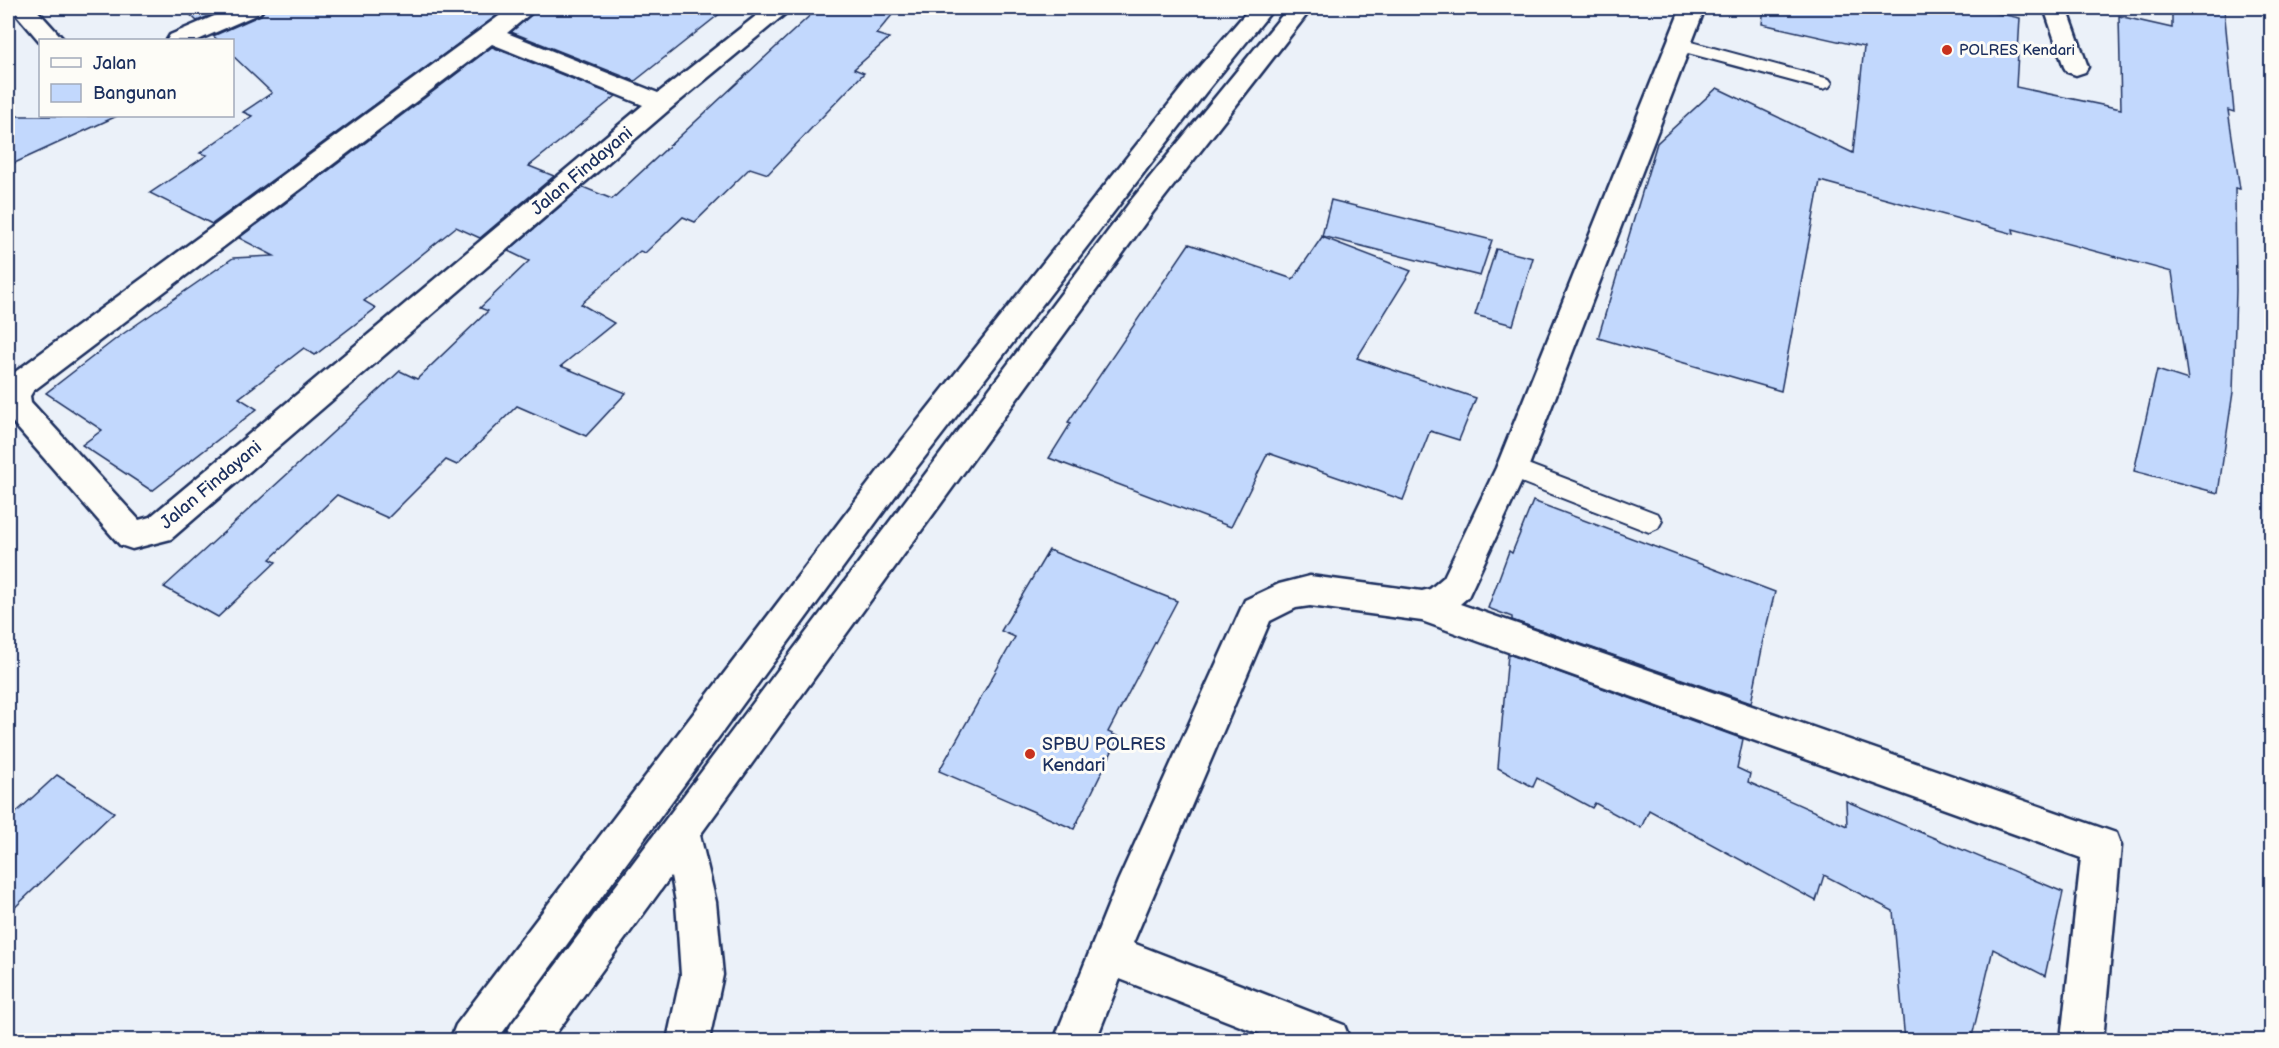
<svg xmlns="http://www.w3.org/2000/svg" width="2279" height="1048" viewBox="0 0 2279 1048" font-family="'Balsamiq Sans',sans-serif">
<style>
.building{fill:#c2d8fd;stroke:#1b2f5e;stroke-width:1.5}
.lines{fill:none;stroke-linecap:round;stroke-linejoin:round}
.lane-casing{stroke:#1b2f5e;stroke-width:4}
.street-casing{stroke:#1b2f5e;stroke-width:5}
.lane{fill:#fdfcf7;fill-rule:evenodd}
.street{fill:#fdfcf7;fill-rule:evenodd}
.poi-dot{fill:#c8321e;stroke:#fdfcf7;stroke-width:2}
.labels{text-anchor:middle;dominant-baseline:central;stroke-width:6;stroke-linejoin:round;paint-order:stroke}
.far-poi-label{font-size:15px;fill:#1b2f5e;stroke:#fdfcf7;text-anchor:start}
.street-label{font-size:18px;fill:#1b2f5e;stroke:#fdfcf7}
.poi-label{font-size:18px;fill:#1b2f5e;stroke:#fdfcf7;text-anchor:start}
</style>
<rect width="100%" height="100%" fill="#ebf1f9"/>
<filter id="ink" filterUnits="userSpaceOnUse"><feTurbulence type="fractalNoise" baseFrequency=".0167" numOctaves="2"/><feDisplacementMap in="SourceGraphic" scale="12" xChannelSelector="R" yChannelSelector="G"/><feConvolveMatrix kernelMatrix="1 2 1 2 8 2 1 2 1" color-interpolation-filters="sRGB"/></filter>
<g filter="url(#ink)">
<g class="building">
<polygon points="183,8 228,8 197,21"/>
<polygon points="266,8 361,8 382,15 392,8 507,8 212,224 150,193 207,155 200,153 252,116 243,112 272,93 232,55 232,40 218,40 213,36 261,15"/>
<polygon points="539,8 727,8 635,81 511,32"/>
<polygon points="818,8 898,8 876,34 889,38 854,69 864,73 768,174 750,168 695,222 683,217 645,253 640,251 581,304 614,323 561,366 626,393 586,436 517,406 457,465 446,460 388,518 337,495 270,559 276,562 218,617 164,587 400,371 417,379 488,311 480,308 529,261 508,251 583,187 612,199"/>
<polygon points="1764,8 1972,8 2020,18 2016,87 2121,109 2119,16 2172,28 2172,8 2224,8 2234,112 2228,110 2240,189 2235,188 2236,290 2233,392 2218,493 2134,471 2157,370 2188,380 2172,272 2013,229 2014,234 1820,181 1781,391 1598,338 1657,143 1717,88 1853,153 1864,47 1762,24"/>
<polygon points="492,47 616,96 529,166 554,176 480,238 456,227 364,301 376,308 315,355 304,348 239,398 257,409 152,491 82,445 102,430 46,393 117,338 233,258 274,256 239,238"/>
<polygon points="8,116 117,116 8,166"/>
<polygon points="1331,200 1492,240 1480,276 1322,236"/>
<polygon points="1322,237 1411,271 1357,358 1476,398 1459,440 1430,431 1403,500 1268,453 1231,527 1049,458 1071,423 1068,422 1189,244 1293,279"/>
<polygon points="1496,249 1533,258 1513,325 1475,315"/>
<polygon points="1533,501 1775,592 1762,644 1763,644 1751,703 1512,620 1512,617 1488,608 1509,551 1512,553"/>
<polygon points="1049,550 1177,601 1108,732 1119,737 1074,829 939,771 1015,637 1001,631"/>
<polygon points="1508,654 1743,739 1737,768 1750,774 1748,782 1847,826 1846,801 2063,892 2045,976 1993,949 1971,1041 1905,1041 1893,911 1824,875 1816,901 1649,810 1641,828 1595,803 1592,808 1537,778 1533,787 1498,768"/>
<polygon points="57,775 114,812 8,914 8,820"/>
</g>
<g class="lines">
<defs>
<g id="lane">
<polygon points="1680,39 1829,79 1832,83 1829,87 1822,89 1673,49 1671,45 1673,41"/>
<polygon points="1512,458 1658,514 1662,521 1658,528 1649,532 1503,475 1500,468 1503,461"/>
</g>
<g id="street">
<polygon points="11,8 35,8 64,40 40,42"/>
<polygon points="233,8 264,8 260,13 198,40 167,40 170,35"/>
<path d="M510 8H537L507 33 658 93 766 8H792L670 109 171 539 132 549 120 545 8 417V380L11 375ZM492 44 643 105 150 517 139 520 31 402 30 396 33 391Z"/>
<polygon points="1250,8 1274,8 1206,92 904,484 497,1040 450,1040 456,1025 882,466 1188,80"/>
<polygon points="1288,8 1312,8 1153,212 700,835 716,902 723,975 709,1040 667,1040 681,975 676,902 671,876 551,1040 505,1040 511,1025 1133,198"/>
<polygon points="1681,8 1705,8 1528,468 1468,597 1460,604 2116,833 2121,846 2103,1040 2061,1040 2081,858 1422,621 1310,606 1296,608 1270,621 1133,943 1344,1025 1350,1040 1276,1040 1120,979 1096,1040 1054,1040 1118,881 1245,600 1279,584 1310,576 1422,591 1430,589 1444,577 1496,468"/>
<polygon points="2044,8 2067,8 2088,67 2085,72 2076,75 2067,72 2064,67"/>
</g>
</defs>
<use href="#lane" class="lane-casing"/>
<use href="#street" class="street-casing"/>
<use href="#lane" class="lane"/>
<use href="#street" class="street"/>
</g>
</g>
<g class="poi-dot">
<circle cx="1947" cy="50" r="6"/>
<circle cx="1030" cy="754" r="6"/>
</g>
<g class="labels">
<g class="far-poi-label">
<text x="1959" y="50">POLRES Kendari</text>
</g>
<g class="street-label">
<text transform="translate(582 171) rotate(-40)">Jalan Findayani</text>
<text transform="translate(211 485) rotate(-40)">Jalan Findayani</text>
</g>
<g class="poi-label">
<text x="1042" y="744">SPBU POLRES<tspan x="1042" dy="21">Kendari</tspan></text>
</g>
</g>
<rect width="2279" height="1048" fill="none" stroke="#fdfcf7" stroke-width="30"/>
<rect x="15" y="15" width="2249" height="1018" fill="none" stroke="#1b2f5e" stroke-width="2" filter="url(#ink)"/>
<rect x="39" y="39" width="195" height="78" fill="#fdfcf7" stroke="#a3aaba" stroke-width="1.5"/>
<rect x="51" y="58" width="30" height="9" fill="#fdfcf7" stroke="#a3aaba" stroke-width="1.5"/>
<text x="93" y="69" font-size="18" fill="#1b2f5e">Jalan</text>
<rect x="51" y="84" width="30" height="18" fill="#c2d8fd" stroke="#a3aaba" stroke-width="1.5"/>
<text x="93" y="99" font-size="18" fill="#1b2f5e">Bangunan</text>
</svg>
